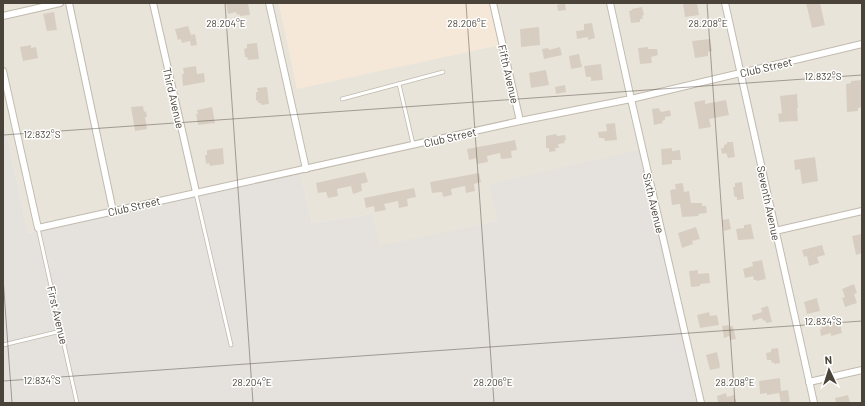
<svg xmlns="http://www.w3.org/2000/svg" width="865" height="406" viewBox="0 0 865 406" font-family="Barlow,sans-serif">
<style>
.residential{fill:#e9e4da}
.commercial{fill:#f6e8d8}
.industrial{fill:#e5e1dd}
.building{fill:#d7cec1}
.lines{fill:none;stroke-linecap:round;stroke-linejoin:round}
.service-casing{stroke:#c1baae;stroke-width:4.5}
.minor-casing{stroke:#c1baae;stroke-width:8}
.service{stroke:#fff;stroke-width:3}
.minor{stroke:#fff;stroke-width:6}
.ticks{fill:none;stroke:#4a4339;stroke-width:1;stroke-opacity:0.45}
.labels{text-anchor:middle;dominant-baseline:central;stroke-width:3;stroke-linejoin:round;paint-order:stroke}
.street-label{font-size:11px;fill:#4a4339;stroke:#fff}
.ticks-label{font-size:10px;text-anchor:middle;fill:#4a4339;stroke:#fff;stroke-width:3;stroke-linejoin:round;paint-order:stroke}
</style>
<rect width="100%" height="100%" fill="#f5f2ec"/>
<polygon class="residential" points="3,3 279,3 297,88 491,3 862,3 862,403 700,403 490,185 497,221 379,247 372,214 312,223 300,173 28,233 3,117"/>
<polygon class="commercial" points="279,3 491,3 500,45 297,89"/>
<polygon class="industrial" points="3,117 28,233 300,173 312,223 372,214 380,246 497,221 489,184 642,149 700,403 3,403"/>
<g class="building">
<polygon points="226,3 248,3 250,15 240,16 239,14 237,15 236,12 228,14"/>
<polygon points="565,3 566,10 558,11 557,5"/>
<polygon points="683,3 697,3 699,15 685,17"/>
<polygon points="806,3 820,3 825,25 812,28"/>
<polygon points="642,7 644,15 642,16 643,19 640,19 640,22 631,23 629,11 632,10 632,9"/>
<polygon points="54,12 57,30 47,31 43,14"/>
<polygon points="592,23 595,38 588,40 588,37 577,39 576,31 584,30 584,24"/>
<polygon points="188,26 191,35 195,34 197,45 191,46 190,41 182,43 181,39 178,40 175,29"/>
<polygon points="539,27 540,45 521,47 520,29"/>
<polygon points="710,39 712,51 708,52 708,56 695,58 692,41"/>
<polygon points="257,43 259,59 248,60 247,57 245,57 244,49 247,48 247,44"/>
<polygon points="31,45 31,48 36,47 38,58 23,61 20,47"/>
<polygon points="560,47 562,55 544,59 542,49 548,48 549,50"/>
<polygon points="648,47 648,49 657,49 658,55 651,57 652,63 640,64 638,48"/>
<polygon points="579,54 582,67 571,69 569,56"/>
<polygon points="601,64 603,80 591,81 591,77 586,77 584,66"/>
<polygon points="196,66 197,74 204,73 205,82 183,86 182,74 184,74 183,68"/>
<polygon points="546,70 549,85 531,88 529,73"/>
<polygon points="862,80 862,107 858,108 858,111 847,112 846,84 851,83 851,81"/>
<polygon points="565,85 566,92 556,94 555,87"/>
<polygon points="267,87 269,104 261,105 261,103 258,103 258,100 256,101 256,92 258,92 257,88"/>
<polygon points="797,94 798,108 797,108 798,121 779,122 778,114 782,113 780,96"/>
<polygon points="705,100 705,104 726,100 729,115 709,119 711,127 699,129 694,102"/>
<polygon points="143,106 144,112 146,111 147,117 145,117 147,129 135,131 131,107"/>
<polygon points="212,107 215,123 198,125 196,114 198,114 197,110"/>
<polygon points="659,108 660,111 662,112 670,110 671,116 665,117 665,120 662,121 663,123 654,125 652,109"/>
<polygon points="615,123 617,140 605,141 604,138 599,138 598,132 607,131 606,124"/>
<polygon points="556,134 557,136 565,135 566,140 564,141 565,143 558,144 559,148 555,148 556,151 549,152 549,148 546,148 546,136"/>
<polygon points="515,140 517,150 511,151 512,158 501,159 500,153 487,156 488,162 477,164 476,158 469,160 467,149"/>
<polygon points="727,142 733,142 735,157 728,158 726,153 722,154 721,148 724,148 724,145 727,144"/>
<polygon points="223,148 224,164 210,166 209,163 206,164 205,155 207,155 207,150"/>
<polygon points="672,148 672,151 680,150 681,160 672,160 672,164 662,165 661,149"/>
<polygon points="815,157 818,181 802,184 800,169 795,170 794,160"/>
<polygon points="365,172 368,182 361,184 362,191 353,194 351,186 337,189 338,196 328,198 326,192 318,193 316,183"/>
<polygon points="479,173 481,182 474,184 475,191 466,193 465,186 451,189 452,195 443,197 442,192 432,193 430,182"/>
<polygon points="742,182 744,199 737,200 737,197 735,197 734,195 733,187 735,187 735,183"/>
<polygon points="683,183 684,192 689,191 691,203 702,203 702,206 706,206 707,213 698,214 699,216 682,217 680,204 672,205 670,190 676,189 675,184"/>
<polygon points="414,188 416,197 407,199 408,206 399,208 398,201 384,204 386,210 375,212 374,206 366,208 364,198"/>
<polygon points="729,219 731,229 724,231 722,220"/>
<polygon points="751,224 754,239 738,240 736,229 744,228 744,225"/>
<polygon points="696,227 700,239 692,241 693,244 682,248 678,233"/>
<polygon points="862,234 862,253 856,255 852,236"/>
<polygon points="822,245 825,255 817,257 819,263 809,266 807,256 804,257 802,250"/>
<polygon points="762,260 766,279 757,281 756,280 754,280 753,276 745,278 743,269 753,266 752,262"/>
<polygon points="698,270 698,274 709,273 710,283 700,284 700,286 691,287 689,271"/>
<polygon points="854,284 857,293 854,294 857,303 845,307 842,298 845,297 842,289"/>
<polygon points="817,298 820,311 807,314 804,302"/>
<polygon points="768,306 772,322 766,323 765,320 763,321 762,318 753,321 752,315 762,312 761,308"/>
<polygon points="709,312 710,316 717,315 719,325 700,328 697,315"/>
<polygon points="840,323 842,333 831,336 831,333 821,336 820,329 822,329 821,327"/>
<polygon points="729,325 729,327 733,326 736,339 730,340 729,336 724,338 722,326"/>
<polygon points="778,348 780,363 774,364 774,362 772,363 771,360 767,360 766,353 771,352 771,349"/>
<polygon points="717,352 720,366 719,366 720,368 710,370 706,355"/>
<polygon points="780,378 781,391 788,390 790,403 781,403 779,393 767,395 767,393 760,394 759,381"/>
<polygon points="726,393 727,397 734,395 736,402 718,403 717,396"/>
<polygon points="848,395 850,403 836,403 835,398"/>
</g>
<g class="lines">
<defs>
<g id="service">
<polyline points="399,84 413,144"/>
<polyline points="342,99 443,72"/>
<polyline points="196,194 231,345"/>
<polyline points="38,228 77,403"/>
<polyline points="3,345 61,331"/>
</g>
<g id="minor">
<polyline points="69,3 113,211"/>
<polyline points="153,3 196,192"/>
<polyline points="269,3 306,169"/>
<polyline points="493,3 520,121"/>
<polyline points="610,3 631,99 701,403"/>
<polyline points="725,3 814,403"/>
<polyline points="3,16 60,3"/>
<polyline points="3,71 38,228 520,121 631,99 862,44"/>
<polyline points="775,231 862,211"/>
<polyline points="809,382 862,370"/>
</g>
</defs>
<use href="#service" class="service-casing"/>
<use href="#minor" class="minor-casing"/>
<use href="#service" class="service"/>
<use href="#minor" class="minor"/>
</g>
<path class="ticks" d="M225 3 253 403M466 3 494 403M707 3 735 403M3 135 862 75M3 277 12 403M3 381 862 321"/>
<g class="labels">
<g class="street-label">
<text transform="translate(766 67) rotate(-13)">Club Street</text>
<text transform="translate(509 74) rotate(77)">Fifth Avenue</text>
<text transform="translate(174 98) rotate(77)">Third Avenue</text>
<text transform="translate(450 137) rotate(-13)">Club Street</text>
<text transform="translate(654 203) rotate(77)">Sixth Avenue</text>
<text transform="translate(769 203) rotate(78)">Seventh Avenue</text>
<text transform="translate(134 206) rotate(-13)">Club Street</text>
<text transform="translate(58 315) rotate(77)">First Avenue</text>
</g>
</g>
<g class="ticks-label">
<text x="226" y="27">28.204°E</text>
<text x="467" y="27">28.206°E</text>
<text x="708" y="27">28.208°E</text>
<text x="823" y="80">12.832°S</text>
<text x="42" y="138">12.832°S</text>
<text x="823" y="325">12.834°S</text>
<text x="42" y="384">12.834°S</text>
<text x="252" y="386">28.204°E</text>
<text x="493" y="386">28.206°E</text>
<text x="735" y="386">28.208°E</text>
</g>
<rect width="865" height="406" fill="none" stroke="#4a4339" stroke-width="8"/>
<g transform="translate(829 370) rotate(356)" stroke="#ffffff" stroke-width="3" paint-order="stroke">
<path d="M0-3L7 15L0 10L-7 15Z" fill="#4a4339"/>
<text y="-6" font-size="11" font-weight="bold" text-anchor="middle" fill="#4a4339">N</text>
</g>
</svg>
